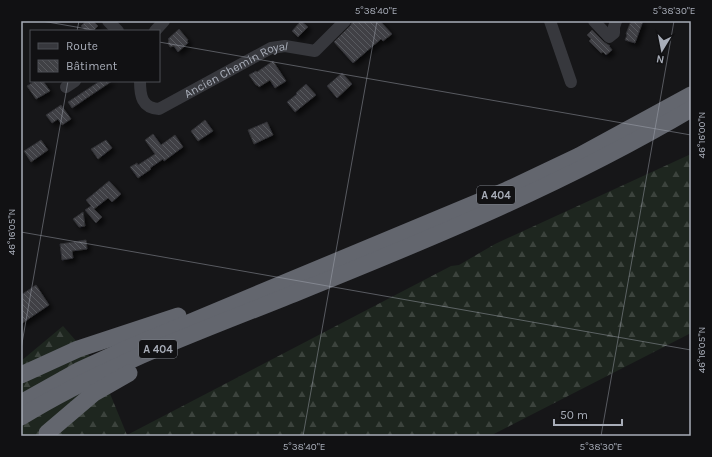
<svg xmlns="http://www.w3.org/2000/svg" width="712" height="457" viewBox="0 0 712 457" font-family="Karla,sans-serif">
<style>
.forest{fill:url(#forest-firs)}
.building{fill:url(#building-back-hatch);stroke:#303034;filter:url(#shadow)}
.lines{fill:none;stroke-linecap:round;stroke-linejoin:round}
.minor{stroke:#37383d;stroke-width:12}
.highway{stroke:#63666e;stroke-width:17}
.ticks{fill:none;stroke:#a8adb8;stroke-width:1;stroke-opacity:0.45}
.labels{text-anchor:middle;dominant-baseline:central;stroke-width:3;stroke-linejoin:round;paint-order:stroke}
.shield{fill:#111113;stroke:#7b7e86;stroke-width:1}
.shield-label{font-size:11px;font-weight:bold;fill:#a8adb8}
.street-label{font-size:12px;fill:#a8adb8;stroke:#111113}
.neatline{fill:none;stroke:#a8adb8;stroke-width:1.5}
.ticks-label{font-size:10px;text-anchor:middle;fill:#a8adb8}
</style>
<defs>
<pattern id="forest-firs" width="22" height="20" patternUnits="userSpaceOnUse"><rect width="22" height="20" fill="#1e261f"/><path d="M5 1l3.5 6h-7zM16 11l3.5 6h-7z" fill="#3c433d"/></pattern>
<pattern id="building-back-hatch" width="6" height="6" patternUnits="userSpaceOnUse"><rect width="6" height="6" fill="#404145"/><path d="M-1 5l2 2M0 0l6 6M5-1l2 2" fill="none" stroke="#595a5e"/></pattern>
<filter id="shadow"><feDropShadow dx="3.5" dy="3.5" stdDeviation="2" flood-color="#0009"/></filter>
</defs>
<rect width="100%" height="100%" fill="#161618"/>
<polygon class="forest" points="691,154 691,333 490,436 21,436 21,361 63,326 99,367 127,435 451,266 459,265 495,244"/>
<g class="building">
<polygon points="86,21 93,21 98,26 93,31 87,31 81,26"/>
<polygon points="301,21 308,27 298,37 292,31"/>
<polygon points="353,21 380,21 392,34 383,41 381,39 353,63 334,42 350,26"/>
<polygon points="631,21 643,21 635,43 625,40 627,35 626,34"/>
<polygon points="179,29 188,40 187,41 188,43 178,52 174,46 170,47 168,43 169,40 168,39"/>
<polygon points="592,30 604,42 610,46 609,46 612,50 606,55 603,52 601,53 589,41 591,39 587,35"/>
<polygon points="273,61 286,81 275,88 270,80 259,87 257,85 256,85 249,75 256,71 257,72"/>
<polygon points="342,73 352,84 337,98 327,86"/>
<polygon points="35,81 43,81 50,91 36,99 27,86"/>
<polygon points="100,81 112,81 72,108 68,102"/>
<polygon points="306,84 316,95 295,112 287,102 297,94 296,93"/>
<polygon points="61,105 71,119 62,125 58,119 52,123 46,115"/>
<polygon points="205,120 213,131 198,141 191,131"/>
<polygon points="267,122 273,135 254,144 248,130"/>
<polygon points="153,134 161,145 175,135 183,147 164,161 163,159 150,168 151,169 138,178 130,167 137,163 138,165 155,154 145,140"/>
<polygon points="41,140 48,150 31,162 24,151"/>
<polygon points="106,140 112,148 98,159 91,149"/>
<polygon points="109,181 121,194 112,202 108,198 94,209 102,217 96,223 85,210 91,206 86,200"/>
<polygon points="83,212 85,226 79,227 73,219"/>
<polygon points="86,240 87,249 72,251 73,258 62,260 60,244"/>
<polygon points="36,285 49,305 21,324 21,295"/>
</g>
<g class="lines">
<g class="minor">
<polyline points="108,21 118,31"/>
<polyline points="550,21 571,82"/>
<polyline points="594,21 609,37 614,33 614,27 616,21"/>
<polyline points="155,31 164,21"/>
<path id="s1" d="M140 81C140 96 142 108 159 109L271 48 285 46 315 51 345 21"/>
<polyline points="66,87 75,81"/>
</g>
<g class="highway">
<polyline points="21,375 78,349 178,316"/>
<polyline points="21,403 80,370 126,349 507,190 579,156 691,95"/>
<path d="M21 417C107 364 204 330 298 292 432 238 566 183 691 109"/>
<polyline points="47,433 94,393 129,373"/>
</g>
</g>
<path class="ticks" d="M42 21 99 31M77 31 79 21M159 42 691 135M21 232 691 350M21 349 68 81M303 436 377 21M601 436 674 21"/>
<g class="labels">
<g class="shield">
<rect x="477" y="186" width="38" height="18" rx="3"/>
<rect x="139" y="340" width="38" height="18" rx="3"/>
</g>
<g class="shield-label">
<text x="496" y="195">A 404</text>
<text x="158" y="349">A 404</text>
</g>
<g class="street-label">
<text stroke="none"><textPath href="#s1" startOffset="126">Ancien Chemin Royal</textPath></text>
</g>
</g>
<rect width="712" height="457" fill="none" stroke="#111113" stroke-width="44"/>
<rect x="30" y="30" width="130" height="52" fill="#111113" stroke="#4d4f55"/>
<rect x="38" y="43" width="20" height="6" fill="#37383d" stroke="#4d4f55"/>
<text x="66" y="50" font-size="12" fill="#a8adb8">Route</text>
<rect x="38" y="60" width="20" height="12" fill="url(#building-back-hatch)" stroke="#4d4f55"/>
<text x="66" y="70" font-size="12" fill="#a8adb8">Bâtiment</text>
<g transform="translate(662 50) rotate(190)" stroke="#111113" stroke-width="3" paint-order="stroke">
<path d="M0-3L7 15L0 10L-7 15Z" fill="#a8adb8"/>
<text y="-6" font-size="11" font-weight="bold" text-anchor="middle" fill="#a8adb8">N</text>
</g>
<path d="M554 419v6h68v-6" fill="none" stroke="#a8adb8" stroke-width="2"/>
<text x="560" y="419" font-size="12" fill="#a8adb8" stroke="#111113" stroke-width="3" paint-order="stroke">50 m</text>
<rect x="22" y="22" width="668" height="413" class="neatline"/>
<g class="ticks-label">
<text x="376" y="14">5°38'40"E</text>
<text x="674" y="14">5°38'30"E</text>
<text transform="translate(701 135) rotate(-90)" y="4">46°16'00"N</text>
<text transform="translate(11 232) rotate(-90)" y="4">46°16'05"N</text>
<text transform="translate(701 350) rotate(-90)" y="4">46°16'05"N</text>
<text x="304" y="450">5°38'40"E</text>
<text x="601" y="450">5°38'30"E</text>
</g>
</svg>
